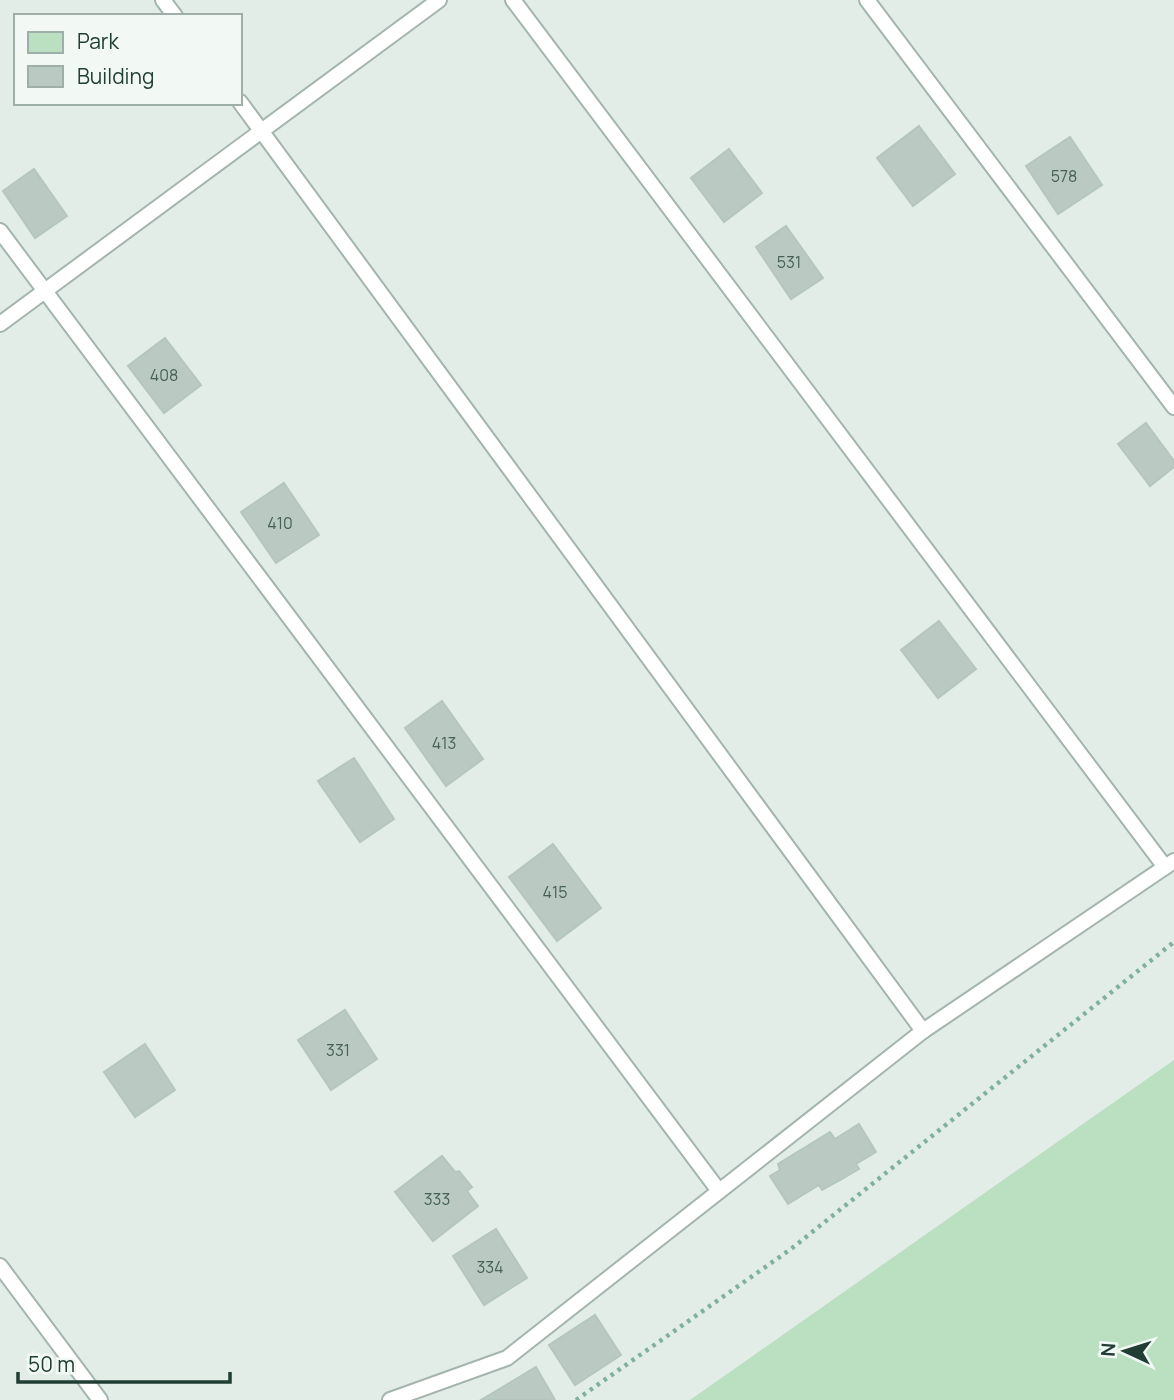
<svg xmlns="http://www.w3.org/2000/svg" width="1174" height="1400" viewBox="0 0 1174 1400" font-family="Manrope,sans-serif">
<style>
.green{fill:#badfc1}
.building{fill:#bacac2;stroke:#b4c6bd;stroke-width:2}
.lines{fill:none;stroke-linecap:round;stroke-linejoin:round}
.service-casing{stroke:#a4b5ae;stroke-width:18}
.path{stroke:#81b19e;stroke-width:4.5;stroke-dasharray:3.5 5;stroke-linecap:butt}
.service{stroke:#fff;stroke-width:14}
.labels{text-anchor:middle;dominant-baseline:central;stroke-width:5;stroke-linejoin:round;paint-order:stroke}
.number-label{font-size:16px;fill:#476158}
</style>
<rect width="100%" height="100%" fill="#e2ede7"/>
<polygon class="green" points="1174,1060 1174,1400 690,1400"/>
<g class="building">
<polygon points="919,126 955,174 913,206 877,158"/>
<polygon points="1070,137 1102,185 1058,214 1026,166"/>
<polygon points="729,149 762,193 724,222 691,178"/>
<polygon points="34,169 67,216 35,238 3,191"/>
<polygon points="786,226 823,278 791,299 756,247"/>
<polygon points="165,338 201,385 164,413 128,366"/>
<polygon points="1146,423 1174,461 1174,467 1150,486 1118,444"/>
<polygon points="284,483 319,535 276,563 241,512"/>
<polygon points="939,621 976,669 938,698 901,650"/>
<polygon points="442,701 483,759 446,786 405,728"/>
<polygon points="354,758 394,819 360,842 318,781"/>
<polygon points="553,844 601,908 557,941 509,877"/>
<polygon points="345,1010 377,1059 331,1090 298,1040"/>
<polygon points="145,1044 175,1090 135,1117 104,1072"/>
<polygon points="859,1124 876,1152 856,1164 859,1169 842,1179 822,1190 819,1185 788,1204 770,1176 780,1170 778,1164 830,1132 835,1139"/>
<polygon points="442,1156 455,1172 459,1171 472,1187 467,1191 478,1206 433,1241 395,1192"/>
<polygon points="496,1229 527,1278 484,1305 453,1256"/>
<polygon points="595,1315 621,1355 575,1385 549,1345"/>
<polygon points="536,1367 555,1400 481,1400"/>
</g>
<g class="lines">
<defs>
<g id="service">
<polyline points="163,0 175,16"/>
<polyline points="513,0 1165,867"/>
<polyline points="867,0 1174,407"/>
<polyline points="240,102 923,1031"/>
<polyline points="0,231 719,1191"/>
<polyline points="0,324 439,0"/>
<polyline points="0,1266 100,1400"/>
<polyline points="390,1400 507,1358 923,1031 1174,861"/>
</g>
</defs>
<use href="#service" class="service-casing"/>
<polyline class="path" points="576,1400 791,1249 1174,942"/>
<use href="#service" class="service"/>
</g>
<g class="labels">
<g class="number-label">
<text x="1064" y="176">578</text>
<text x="789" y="262">531</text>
<text x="164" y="375">408</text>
<text x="280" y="523">410</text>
<text x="444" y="743">413</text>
<text x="555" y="892">415</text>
<text x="338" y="1050">331</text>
<text x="437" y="1199">333</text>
<text x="490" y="1267">334</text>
</g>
</g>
<rect x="14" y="14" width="228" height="91" fill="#f2f9f5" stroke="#9eaea8" stroke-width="2"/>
<rect x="28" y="32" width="35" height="21" fill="#badfc1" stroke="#9eaea8" stroke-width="2"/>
<text x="77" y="49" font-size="21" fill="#213e34">Park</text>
<rect x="28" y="66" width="35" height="21" fill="#bacac2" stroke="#9eaea8" stroke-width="2"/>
<text x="77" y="84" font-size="21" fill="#213e34">Building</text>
<g transform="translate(1125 1351) rotate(274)" stroke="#f2f9f5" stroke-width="5" paint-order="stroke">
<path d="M0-5L12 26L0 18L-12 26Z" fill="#213e34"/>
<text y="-10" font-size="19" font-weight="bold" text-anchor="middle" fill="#213e34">N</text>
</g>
<path d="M18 1372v10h212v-10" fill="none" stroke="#213e34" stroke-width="3.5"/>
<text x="28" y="1372" font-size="21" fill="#213e34" stroke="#f2f9f5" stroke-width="5" paint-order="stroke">50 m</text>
</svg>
